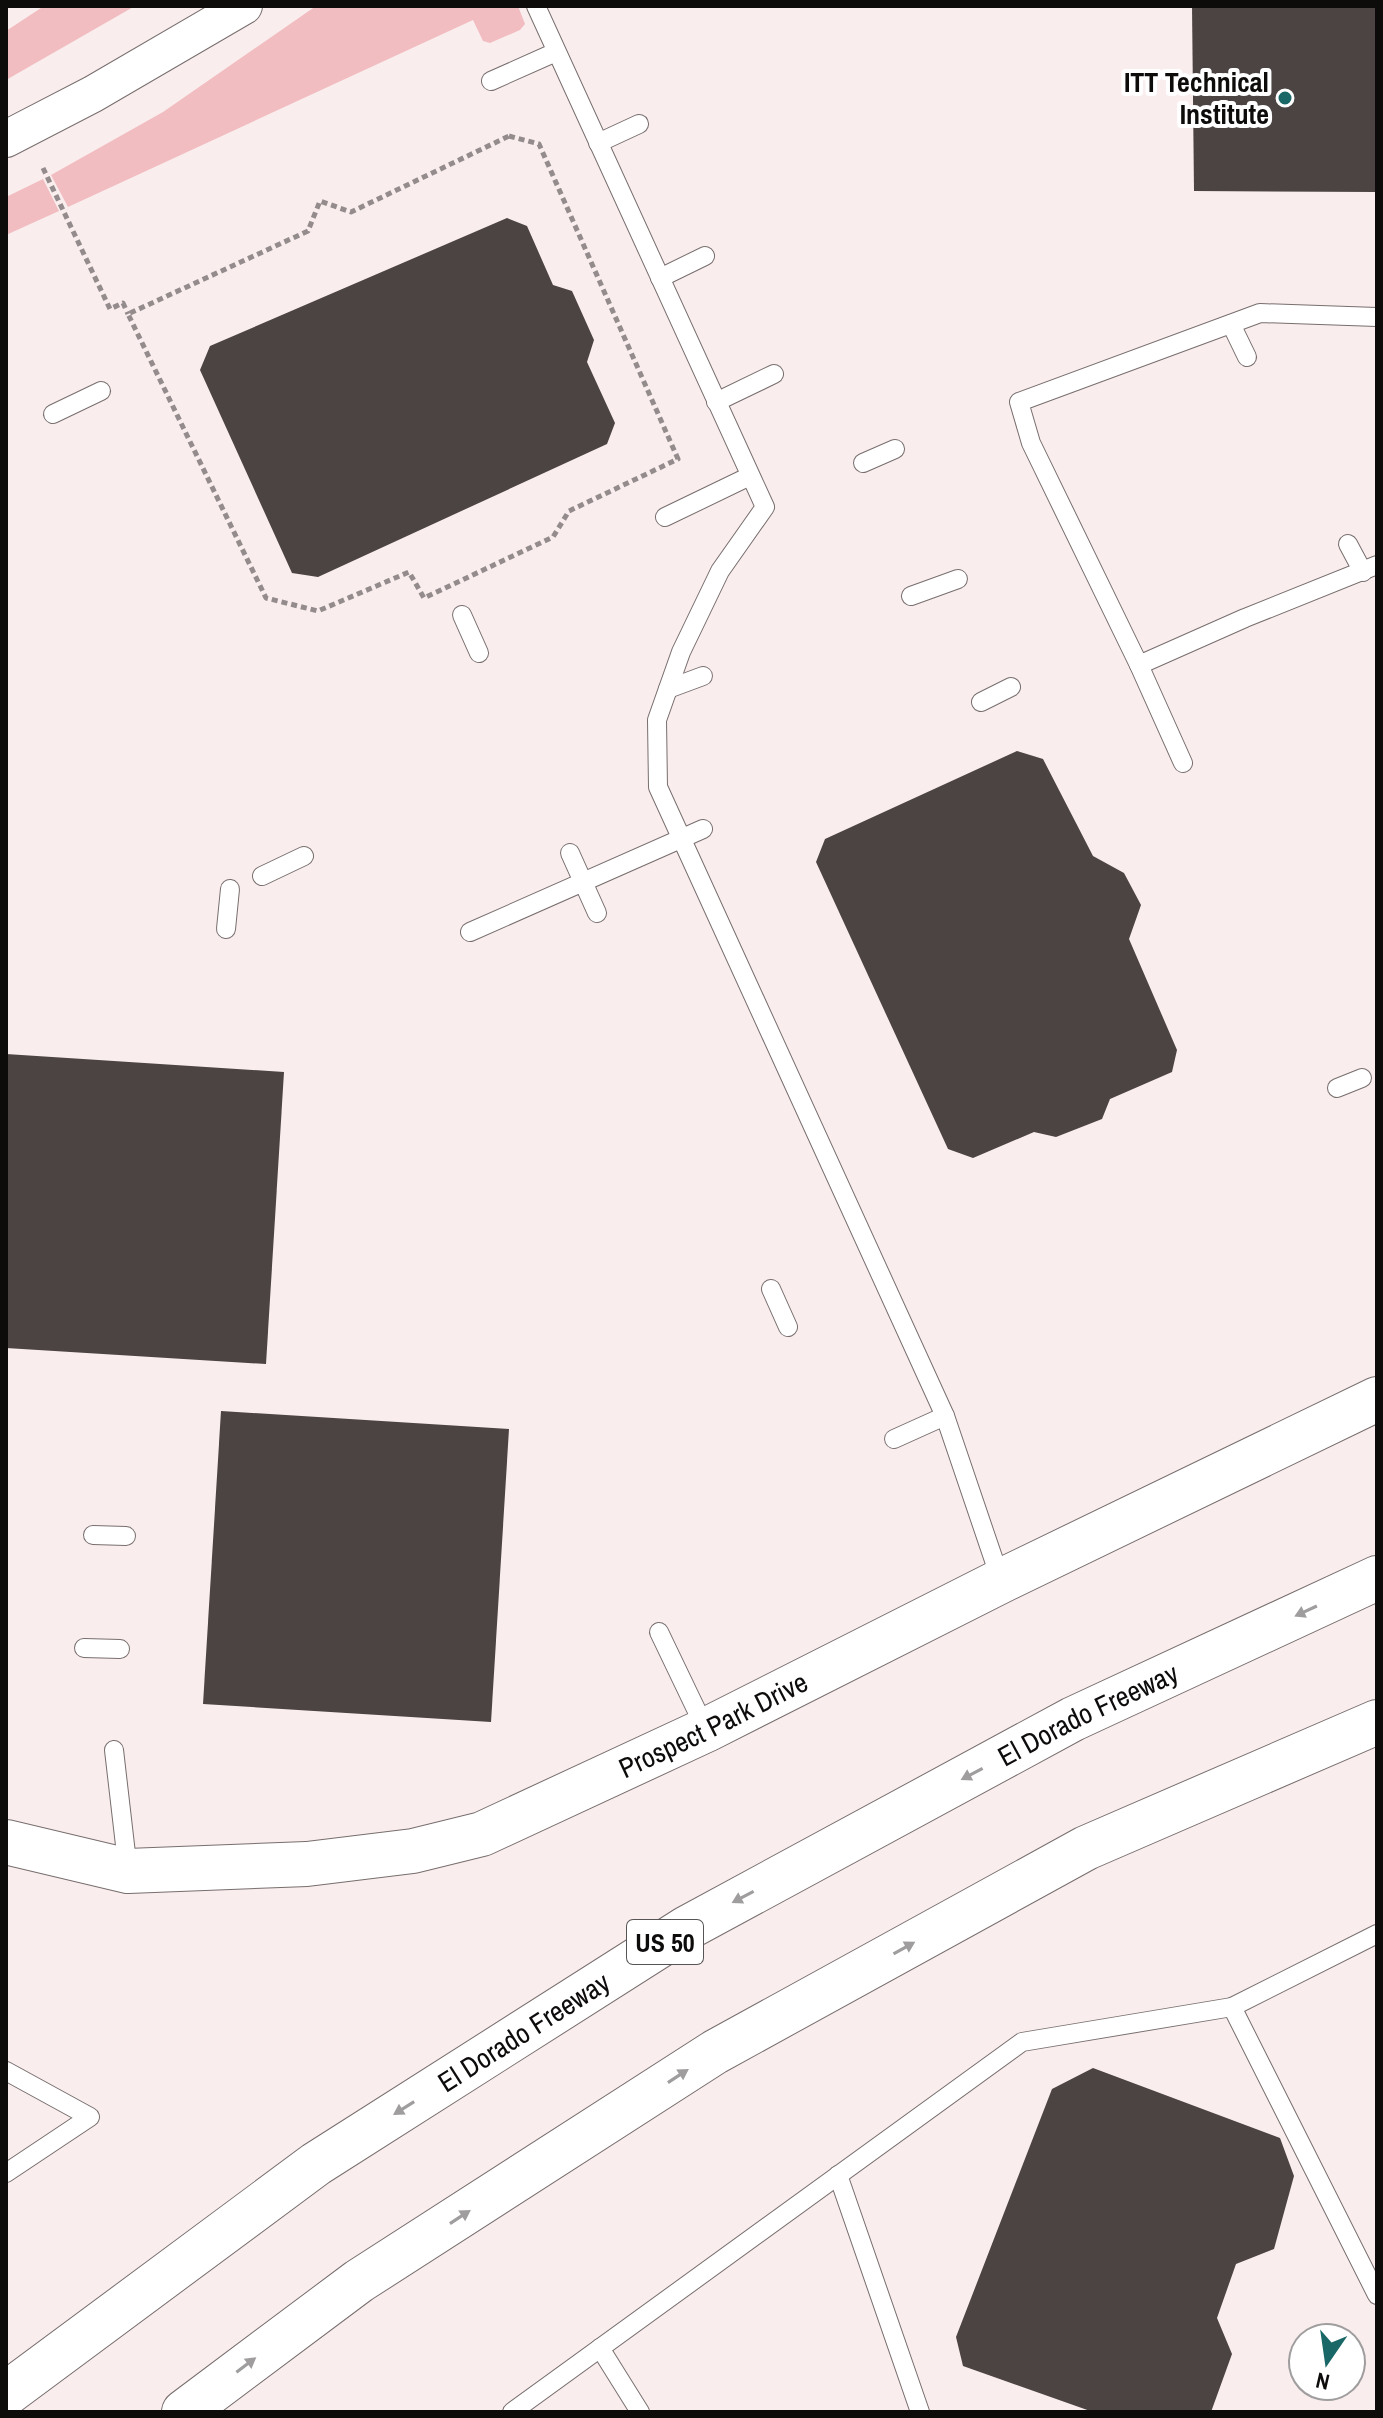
<svg xmlns="http://www.w3.org/2000/svg" width="1383" height="2418" viewBox="0 0 1383 2418" font-family="'Archivo Narrow',sans-serif">
<style>
.green{fill:#f2bdc0}
.building{fill:#4c4343}
.lines{fill:none;stroke-linecap:round;stroke-linejoin:round}
.lane-casing{stroke:#786e6e;stroke-width:20}
.street-casing{stroke:#786e6e;stroke-width:38}
.secondary-casing{stroke:#786e6e;stroke-width:46}
.highway-casing{stroke:#786e6e;stroke-width:46}
.path{stroke:#948c8c;stroke-width:5;stroke-dasharray:6 4;stroke-linecap:butt}
.lane{stroke:#fff;stroke-width:18}
.street{stroke:#fff;stroke-width:36}
.secondary{stroke:#fff;stroke-width:44}
.highway{stroke:#fff;stroke-width:44}
.oneway{fill:#9f9d9d}
.poi-dot{fill:#196767;stroke:#fff;stroke-width:3}
.labels{text-anchor:middle;dominant-baseline:central;stroke-width:8;stroke-linejoin:round;paint-order:stroke}
.shield{fill:#fff;stroke:#565454;stroke-width:2}
.shield-label{font-size:26px;font-weight:bold;fill:#0e0b0b}
.poi-label{font-size:28px;font-weight:bold;fill:#0e0b0b;stroke:#fff;text-anchor:end}
.street-label{font-size:28px;fill:#0e0b0b;stroke:#fff}
</style>
<rect width="100%" height="100%" fill="#f9edee"/>
<g class="green">
<polygon points="44,6 135,6 6,80 6,31"/>
<polygon points="316,6 518,6 525,24 520,30 490,43 483,41 473,20 68,207 51,175 163,112"/>
<polygon points="43,179 59,211 6,235 6,197"/>
</g>
<g class="building">
<polygon points="1192,6 1377,6 1377,192 1194,191"/>
<polygon points="507,218 527,226 553,285 572,291 594,340 587,362 615,423 607,444 318,577 292,573 200,370 210,346"/>
<polygon points="1017,751 1043,759 1093,856 1124,873 1141,905 1129,939 1177,1050 1172,1072 1110,1099 1102,1119 1056,1137 1034,1132 973,1158 948,1149 816,862 825,839"/>
<polygon points="6,1054 284,1072 266,1364 6,1348"/>
<polygon points="221,1411 509,1429 491,1722 203,1704"/>
<polygon points="1093,2068 1280,2138 1294,2176 1274,2249 1236,2264 1217,2318 1232,2354 1211,2412 1093,2412 963,2366 956,2337 1052,2089"/>
</g>
<g class="lines">
<defs>
<g id="lane">
<polyline points="536,6 765,507 720,571 681,652 657,720 658,787 945,1416 1001,1581"/>
<polyline points="491,81 556,52"/>
<polyline points="598,143 639,124"/>
<polyline points="660,278 705,256"/>
<polyline points="1231,324 1247,357"/>
<polyline points="716,402 774,374"/>
<polyline points="53,414 101,391"/>
<polyline points="863,463 895,449"/>
<polyline points="665,517 750,476"/>
<polyline points="1348,544 1363,572"/>
<polyline points="911,596 958,579"/>
<polyline points="462,615 479,653"/>
<polyline points="1139,665 1245,618 1377,565"/>
<polyline points="668,689 703,676"/>
<polyline points="981,702 1011,687"/>
<polyline points="1183,763 1139,665 1031,443 1019,402 1260,313 1377,317"/>
<polyline points="570,853 597,913"/>
<polyline points="262,876 304,856"/>
<polyline points="226,929 230,889"/>
<polyline points="470,932 703,829"/>
<polyline points="1337,1088 1362,1078"/>
<polyline points="771,1289 788,1327"/>
<polyline points="894,1439 945,1416"/>
<polyline points="93,1535 126,1536"/>
<polyline points="659,1632 706,1730"/>
<polyline points="84,1648 120,1649"/>
<polyline points="114,1750 128,1871"/>
<polyline points="1377,1934 1232,2007 1377,2295"/>
<polyline points="6,2071 90,2117 6,2173"/>
<polyline points="838,2175 920,2412"/>
<polyline points="600,2348 640,2412"/>
<polyline points="512,2412 1022,2042 1232,2007"/>
</g>
<polyline id="street" points="6,139 93,94 244,6"/>
<g id="secondary">
<path id="s1" d="M6 1842 128 1871 307 1864 413 1851 482 1834 706 1730 1001 1581 1377 1399"/>
</g>
<g id="highway">
<path id="s2" d="M6 2394 316 2164 687 1928 1073 1719 1377 1578"/>
<polyline points="184,2412 359,2281 715,2052 1086,1848 1377,1722"/>
</g>
</defs>
<use href="#lane" class="lane-casing"/>
<use href="#street" class="street-casing"/>
<use href="#secondary" class="secondary-casing"/>
<use href="#highway" class="highway-casing"/>
<g class="path">
<polygon points="509,136 539,144 678,459 569,511 553,537 424,598 409,572 318,611 266,598 128,314 308,231 320,201 351,212"/>
<polyline points="43,168 110,309 123,303 128,314"/>
</g>
<use href="#lane" class="lane"/>
<use href="#street" class="street"/>
<use href="#secondary" class="secondary"/>
<use href="#highway" class="highway"/>
</g>
<defs><path id="oneway-solid" d="M-6-.8H1V-3.2L6.5 0L1 3.2V.8H-6Z" transform="scale(2)"/></defs>
<g class="oneway">
<use href="#oneway-solid" transform="translate(1306 1611) rotate(155)"/>
<use href="#oneway-solid" transform="translate(972 1774) rotate(152)"/>
<use href="#oneway-solid" transform="translate(743 1897) rotate(152)"/>
<use href="#oneway-solid" transform="translate(904 1948) rotate(-29)"/>
<use href="#oneway-solid" transform="translate(678 2076) rotate(-33)"/>
<use href="#oneway-solid" transform="translate(404 2108) rotate(148)"/>
<use href="#oneway-solid" transform="translate(460 2217) rotate(-33)"/>
<use href="#oneway-solid" transform="translate(246 2365) rotate(-37)"/>
</g>
<circle class="poi-dot" cx="1285" cy="98" r="8"/>
<g class="labels">
<rect class="shield" x="627" y="1920" width="76" height="44" rx="6"/>
<g class="shield-label">
<text x="665" y="1942">US 50</text>
</g>
<g class="poi-label">
<text x="1269" y="82">ITT Technical<tspan x="1269" dy="32">Institute</tspan></text>
</g>
<g class="street-label">
<text stroke="none"><textPath href="#s2" startOffset="1280">El Dorado Freeway</textPath></text>
<text stroke="none"><textPath href="#s1" startOffset="738">Prospect Park Drive</textPath></text>
<text stroke="none"><textPath href="#s2" startOffset="632">El Dorado Freeway</textPath></text>
</g>
</g>
<rect width="1383" height="2418" fill="none" stroke="#0e0b0b" stroke-width="16"/>
<g transform="translate(1327 2362) rotate(193)"><circle r="38" fill="#ffffff" stroke="#9f9d9d" stroke-width="2"/>
<path d="M0-6L14 30L0 20L-14 30Z" fill="#196767"/>
<text y="-12" font-size="22" font-weight="bold" text-anchor="middle" fill="#0e0b0b">N</text>
</g>
</svg>
